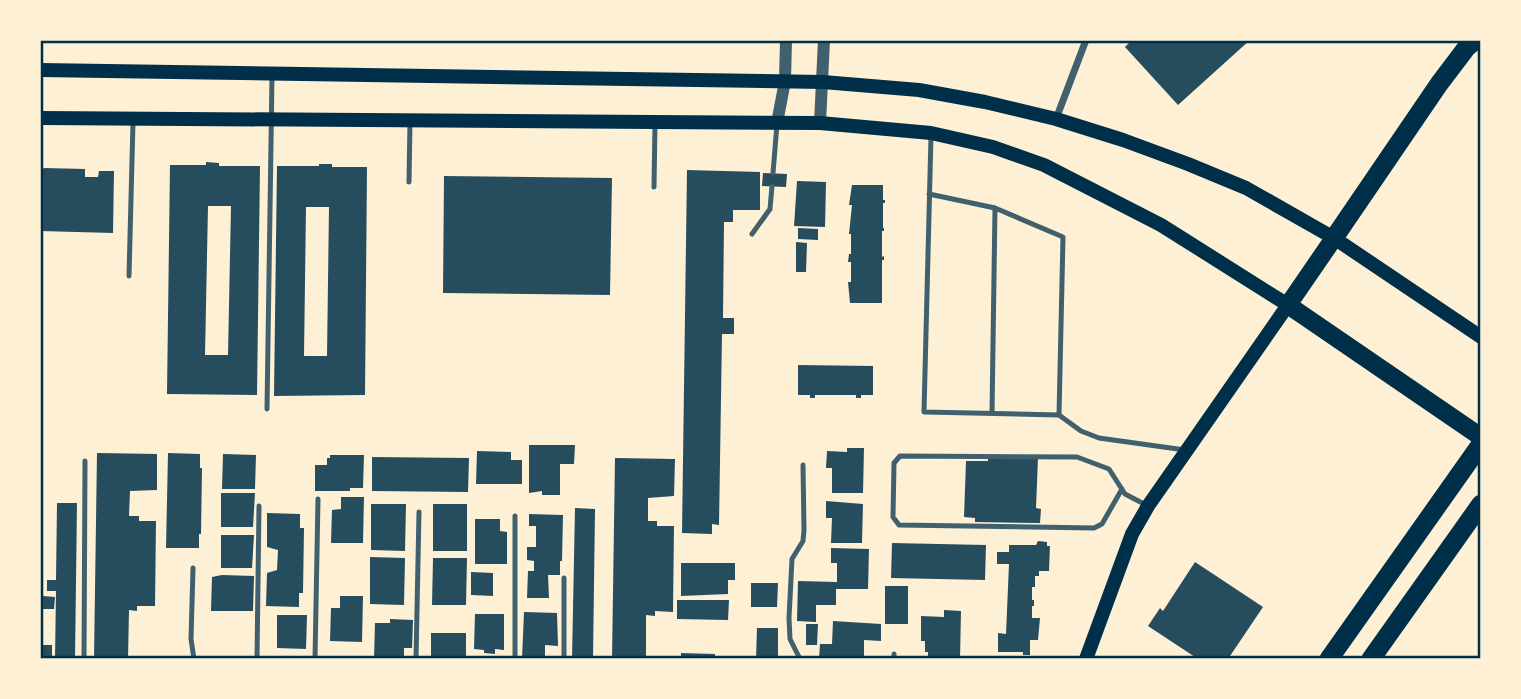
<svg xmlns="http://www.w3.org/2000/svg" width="1521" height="699" viewBox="0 0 1521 699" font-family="Montserrat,sans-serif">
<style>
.building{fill:#264d5e;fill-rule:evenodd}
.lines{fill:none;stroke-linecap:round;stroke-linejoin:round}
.service{stroke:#3f606c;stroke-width:5}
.minor{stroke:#3f606c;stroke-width:7}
.tertiary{stroke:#3f606c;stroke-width:12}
.secondary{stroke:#003049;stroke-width:14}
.primary{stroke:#003049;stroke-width:18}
.motorway{stroke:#003049;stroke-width:19}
.neatline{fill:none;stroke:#003049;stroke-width:2.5}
</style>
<rect width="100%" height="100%" fill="#fdf0d5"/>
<g class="building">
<polygon points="1132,40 1250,40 1178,105 1125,47"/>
<path d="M206 162 219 163V166H260L257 395 167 394 170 165H206ZM208 206H231L228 355H205Z"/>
<path d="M319 164H332V167H367L365 395 274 396 277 166H319ZM306 207H329L327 356H304Z"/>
<polygon points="44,168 85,169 85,177 98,177 99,171 114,171 113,233 40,231 40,172"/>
<polygon points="687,170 760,172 760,210 733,210 733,222 724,222 723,318 734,318 734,334 722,334 719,525 712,524 712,534 682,533"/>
<polygon points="763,173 787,174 786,187 762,186"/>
<polygon points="444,176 612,178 610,295 443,293"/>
<polygon points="797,181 826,182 825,227 794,226"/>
<polygon points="852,185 883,185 883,200 885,200 885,203 883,203 883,228 884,228 884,231 882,231 882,257 884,256 884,260 882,260 882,303 850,303 848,282 851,282 851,262 848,262 849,254 851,254 851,234 849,234 852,205 849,205"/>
<polygon points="798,228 818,229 818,240 798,239"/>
<polygon points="796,242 807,243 806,272 796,272"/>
<polygon points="798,365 873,366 873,395 861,395 861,398 856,398 856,395 815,395 815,398 810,398 810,395 798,395"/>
<polygon points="529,445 575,445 574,464 560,464 560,495 542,495 542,491 529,493"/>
<polygon points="847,448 864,448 863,493 832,493 832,468 826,468 827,451 847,452"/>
<polygon points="477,451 511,452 511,460 522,460 522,484 476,484"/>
<polygon points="97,453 157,454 157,490 130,491 129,516 139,516 139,521 156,521 155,606 137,606 137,611 129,610 128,659 94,659"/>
<polygon points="168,453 200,454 200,468 202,468 201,534 199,534 199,548 166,548"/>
<polygon points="223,454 256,455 255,489 222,489"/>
<polygon points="330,455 364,455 363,488 350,488 350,491 315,491 315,465 327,465 327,458 330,458"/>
<polygon points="372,457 469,458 468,492 372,491"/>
<polygon points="988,457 1038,458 1036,508 1041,509 1040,523 975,522 975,518 964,517 966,461 988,461"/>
<polygon points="615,458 675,459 674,496 648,498 648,521 657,521 657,526 674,526 673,612 655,611 655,616 646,615 646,659 612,659"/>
<polygon points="221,493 255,493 253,527 221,527"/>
<polygon points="341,497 364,497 363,543 331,543 332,510 341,509"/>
<polygon points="826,501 863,504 862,543 831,543 832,518 826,518"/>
<polygon points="57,503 77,503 75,659 55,659 56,591 47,591 47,580 56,580"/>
<polygon points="371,504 406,504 405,551 371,550"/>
<rect x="433" y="504" width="34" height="47"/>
<polygon points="575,508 595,509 593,659 572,659"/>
<polygon points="267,513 300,514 300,528 304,528 303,593 299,593 299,607 266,606 267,573 277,570 278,550 267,547"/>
<polygon points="529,514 563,515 562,561 560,561 560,575 548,575 549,598 527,598 528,571 534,571 534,561 527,560 527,547 536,547 536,526 529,526"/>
<polygon points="475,519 500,519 500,531 507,532 507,564 475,564"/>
<polygon points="221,535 254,535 252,568 221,568"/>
<polygon points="1038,541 1047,542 1047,546 1050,546 1049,571 1039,571 1039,576 1035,576 1035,587 1032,587 1032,600 1034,600 1034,606 1032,606 1032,618 1040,618 1038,640 1030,640 1030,655 1023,655 1023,652 998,652 998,633 1006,634 1009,564 997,564 997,552 1009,552 1009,545 1036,545"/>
<polygon points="892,543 986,545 985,580 891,578"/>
<polygon points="831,548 869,549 868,589 836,589 836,605 816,605 816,622 797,621 798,581 837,582 837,563 831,563"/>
<polygon points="370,557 405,558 404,605 370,604"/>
<polygon points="433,558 467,558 466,605 432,605"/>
<polygon points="1195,562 1263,607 1228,659 1198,659 1148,626 1160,608 1163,611"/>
<polygon points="681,563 735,563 735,580 728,580 728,594 681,596"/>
<polygon points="471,572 493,573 493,596 471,595"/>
<polygon points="222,575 254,576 253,611 211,611 212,577"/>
<polygon points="751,583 778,583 777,607 751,607"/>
<rect x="885" y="586" width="23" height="38"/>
<polygon points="43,596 55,597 54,609 42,609"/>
<polygon points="340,596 363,596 362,642 330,641 331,608 340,608"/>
<polygon points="677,600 729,600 728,620 677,619"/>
<polygon points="944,610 961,611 960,659 928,659 928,652 925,652 925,641 921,641 921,616 944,617"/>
<polygon points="524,612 557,613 558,646 545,645 545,659 522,659"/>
<polygon points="475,614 504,614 504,650 495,649 495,654 484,653 484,650 474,649"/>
<polygon points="277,615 307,615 306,649 277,648"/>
<polygon points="390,619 413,620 412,648 404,648 404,659 374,659 375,623 390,623"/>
<polygon points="833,621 881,624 881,641 864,640 864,659 819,659 820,644 832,644"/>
<polygon points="806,624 818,624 817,645 806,645"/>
<polygon points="757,628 778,628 778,659 756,659"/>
<rect x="431" y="633" width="35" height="26"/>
<rect x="40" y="645" width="12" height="14"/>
<polygon points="681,653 715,654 715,659 681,659"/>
</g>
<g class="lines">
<g class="service">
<polyline points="773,173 777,124"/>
<polyline points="409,182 410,122"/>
<polyline points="654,187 655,124"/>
<polyline points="929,194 995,208 1063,237 1059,415 924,412 931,136"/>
<polyline points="752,234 770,209 772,186"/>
<polyline points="129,276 133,122"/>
<polyline points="267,409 272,76"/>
<polyline points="992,413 995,208"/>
<polyline points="1059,415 1081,431 1099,438 1185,450"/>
<polyline points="1122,489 1102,524 1094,528 899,525 893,517 894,463 900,456 1077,457 1109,469 1125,494 1148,506"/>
<polyline points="515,516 515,659"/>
<polyline points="193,568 191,639 194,659"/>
<polyline points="84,659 85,461"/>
<polyline points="257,659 259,506"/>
<polyline points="315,659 318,499"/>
<polyline points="416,659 419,512"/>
<polyline points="564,659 564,578"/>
<polyline points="800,659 790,639 789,618 792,559 803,541 804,530 803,465"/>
<polyline points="894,659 894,654"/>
</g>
<polyline class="minor" points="1056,119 1086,40"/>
<g class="tertiary">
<polyline points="777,123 785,81 786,40"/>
<polyline points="820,123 824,40"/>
</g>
<g class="secondary">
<polyline points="40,70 823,82 919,90 985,102 1056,119 1123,140 1188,164 1246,188 1334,238 1481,337"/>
<polyline points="40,118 820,123 931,133 993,147 1044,165 1161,225 1288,305 1148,506 1132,534 1086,659"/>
</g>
<polyline class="primary" points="1334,238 1288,305 1481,437"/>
<g class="motorway">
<polyline points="1334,238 1439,84 1467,47 1476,40"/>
<polyline points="1329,659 1481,444"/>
<polyline points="1371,659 1481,504"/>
</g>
</g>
<rect width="1521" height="699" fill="none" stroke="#fdf0d5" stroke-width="84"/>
<rect x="42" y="42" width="1437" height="615" class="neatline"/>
</svg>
